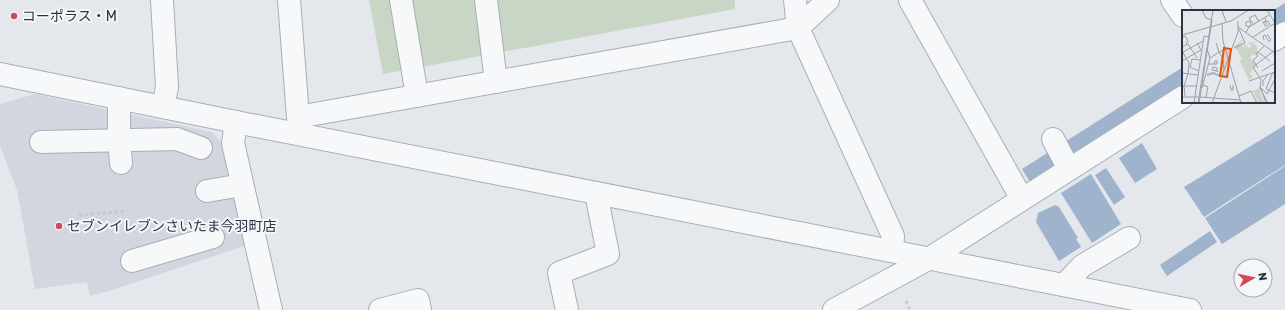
<svg xmlns="http://www.w3.org/2000/svg" width="1285" height="310" viewBox="0 0 1285 310" font-family="Rubik,'Noto Sans JP',sans-serif">
<style>
.built{fill:#d2d6de}
.green{fill:#c9d6c5}
.water{fill:#9fb4cc}
.lines{fill:none;stroke-linecap:round;stroke-linejoin:round}
.minor-casing{stroke:#a9aeb7;stroke-width:24}
.path{stroke:#c2c5cb;stroke-width:2.5;stroke-dasharray:3 3;stroke-linecap:butt}
.minor{stroke:#f7f8fa;stroke-width:22}
.poi-dot{fill:#d1495b;stroke:#f4f6f9;stroke-width:1.5}
.labels{text-anchor:middle;dominant-baseline:central;stroke-width:4;stroke-linejoin:round;paint-order:stroke}
.poi-label{font-size:14px;fill:#2b3445;stroke:#f4f6f9;text-anchor:start}
.inset-river{fill:none;stroke:#9fb4cc;stroke-width:2}
.inset-road{fill:none;stroke:#9a9fa9;stroke-width:1}
.view{fill:#df570f;fill-opacity:0.15;stroke:#df570f;stroke-width:2}
.inset-edge{fill:none;stroke:#2b3445;stroke-width:2}
</style>
<rect width="100%" height="100%" fill="#e4e7ec"/>
<polygon class="built" points="35,94 212,132 229,150 247,245 109,291 90,296 87,282 35,289 17,190 0,146 0,104"/>
<polygon class="green" points="369,0 735,0 735,9 383,74"/>
<g class="water">
<polygon points="1285,3 1285,23 1274,30 1274,11 1272,11"/>
<polygon points="1183,67 1183,86 1095,139 1030,182 1022,169"/>
<polygon points="1285,125 1285,165 1204,217 1184,187"/>
<polygon points="1142,143 1157,169 1135,183 1119,158"/>
<polygon points="1285,166 1285,204 1222,244 1205,218"/>
<polygon points="1106,168 1125,197 1114,205 1095,175"/>
<polygon points="1091,174 1121,224 1092,243 1061,193"/>
<polygon points="1055,205 1059,207 1078,238 1076,239 1081,247 1059,261 1036,222 1038,213"/>
<polygon points="1210,231 1217,242 1167,276 1160,265"/>
</g>
<g class="lines">
<defs>
<g id="minor">
<polyline points="162,0 167,87 163,107"/>
<polyline points="289,0 298,117"/>
<polyline points="401,0 417,96"/>
<polyline points="486,0 496,82"/>
<polyline points="795,0 798,28 893,236 892,251"/>
<polyline points="910,0 1022,199"/>
<polyline points="1172,0 1183,16"/>
<polyline points="1274,40 1285,33"/>
<polyline points="0,74 236,122 1190,310"/>
<polyline points="119,98 119,140 121,163"/>
<polyline points="236,122 233,143 271,310"/>
<polyline points="301,134 298,117 798,28 828,0"/>
<polyline points="1053,139 1069,169"/>
<polyline points="41,142 177,139 201,148"/>
<polyline points="207,191 242,185"/>
<polyline points="132,261 213,237"/>
<polyline points="1064,285 1082,266 1129,238"/>
<polyline points="380,310 418,300 420,310"/>
<polyline points="567,310 559,273 608,254 596,193"/>
<polyline points="834,310 930,258 1183,97"/>
</g>
</defs>
<use href="#minor" class="minor-casing"/>
<g class="path">
<polyline points="79,215 127,211"/>
<polyline points="906,301 910,310"/>
</g>
<use href="#minor" class="minor"/>
</g>
<g class="poi-dot">
<circle cx="14" cy="16" r="4"/>
<circle cx="59" cy="226" r="4"/>
</g>
<g class="labels">
<g class="poi-label">
<text x="22" y="16">コーポラス・M</text>
<text x="67" y="226">セブンイレブンさいたま今羽町店</text>
</g>
</g>
<g transform="translate(1182 10)">
<rect width="93" height="93" fill="#e4e7ec"/>
<path d="M62 29 59 35 63 39 61 36 64 34 65 39V35L67 38 70 37 66 32 71 33 75 30 71 34 75 36V46L70 44 68 48 74 55 68 63 71 67 67 70 58 51 60 48 52 36ZM78 78 79 86 83 93H77L71 81Z" fill="#c9d6c5"/>
<path class="inset-river" d="M25 65 31 63 39 66"/>
<path class="inset-road" d="M40 0 44 12M85 0 93 13M83 8 84 11 81 12 84 17M40 14 41 31 59 93M72 15 67 8 73 5 77 12M86 16 83 12 86 11 88 15M56 17 93 43M68 17 64 16V12L68 11 69 16M64 22 67 17 87 5M0 25 49 11 67 0M0 27 3 26 6 31 4 34M71 27 93 13M82 30 81 26 83 25 87 32 89 30 85 24M34 33 37 42 41 40M83 35 76 42 88 51M0 37 6 34 15 48M52 38 63 33 57 19M0 41 7 53 6 64M1 42 21 31M28 48 37 42 41 49 42 60M0 51 19 40 15 33M26 54H35V51H33L32 54M76 58 71 50 76 46 74 43 76 42M17 61 8 57 10 49 18 50M35 61V58L31 57 30 60 35 61 36 62M80 61 93 53M91 62 84 79 93 83M0 63 16 65M67 71 93 62M21 75 26 77 24 87M48 75 49 80H51V75M0 76H14M81 76V71L86 64M78 77 85 84 93 69M20 78 28 48 25 39M79 79 84 93M3 86 2 76 6 64M57 86 69 81 75 93M0 87H19M18 87 58 90M12 93 22 26 27 27M16 93 31 0M17 93 30 10 24 8 20 0M26 93H30L56 22V11M86 93 78 78 79 70 71 57 93 40"/>
<path class="view" d="M42 38 49 39 45 67 38 66Z"/>
<rect width="93" height="93" class="inset-edge"/>
</g>
<g transform="translate(1253 278) rotate(81)"><circle r="19" fill="#f4f6f9" stroke="#a4a8b1"/>
<path d="M0-3L7 15L0 10L-7 15Z" fill="#d1495b"/>
<text y="-6" font-size="11" font-weight="bold" text-anchor="middle" fill="#2b3445">N</text>
</g>
</svg>
